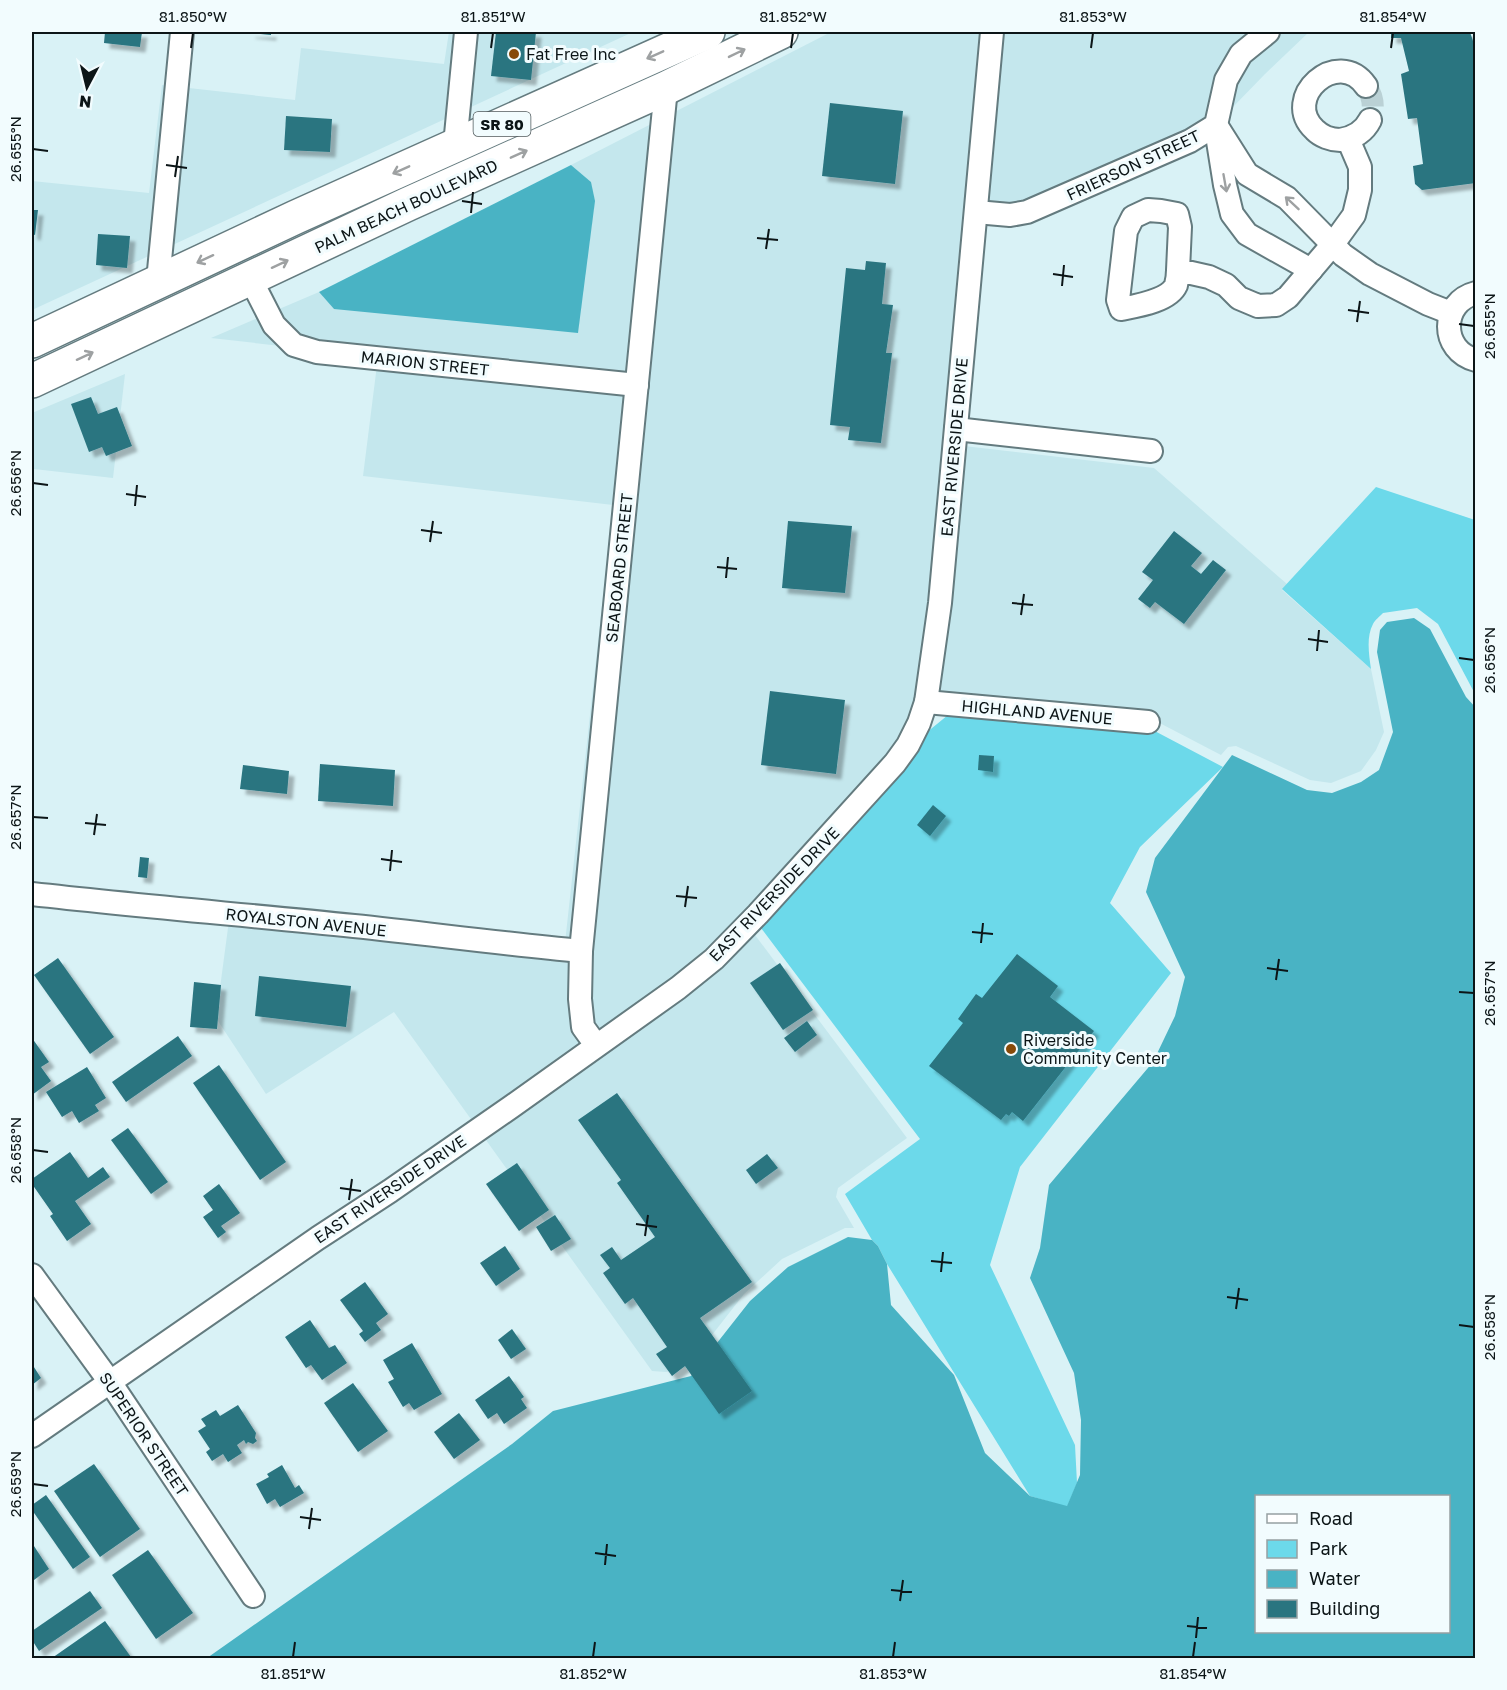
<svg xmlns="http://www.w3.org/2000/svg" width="1507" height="1690" viewBox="0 0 1507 1690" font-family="'Golos Text',sans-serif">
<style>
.built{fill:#c4e7ed}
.green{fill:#6cd9ea}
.water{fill:#49b3c4;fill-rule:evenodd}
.building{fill:#2a7580;filter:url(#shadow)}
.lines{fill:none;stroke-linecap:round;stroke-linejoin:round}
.street-tunnel{stroke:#bad1d5;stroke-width:22;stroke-dasharray:22 11;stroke-linecap:butt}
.street-casing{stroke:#647b7f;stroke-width:26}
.primary-casing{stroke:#647b7f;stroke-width:36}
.street{stroke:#fff;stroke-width:22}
.primary{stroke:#fff;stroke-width:33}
.oneway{stroke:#9ea1a2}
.ticks{fill:none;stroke:#0c1517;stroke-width:2}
.poi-dot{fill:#874a09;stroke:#f2fcfe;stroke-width:2}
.labels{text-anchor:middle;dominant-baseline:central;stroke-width:6;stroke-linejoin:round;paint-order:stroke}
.shield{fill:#f2fcfe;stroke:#515a5c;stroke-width:1.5}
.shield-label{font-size:15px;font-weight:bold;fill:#0c1517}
.poi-label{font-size:16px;fill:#0c1517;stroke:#f2fcfe;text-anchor:start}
.street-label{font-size:16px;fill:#0c1517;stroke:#f2fcfe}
.neatline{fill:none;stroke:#0c1517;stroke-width:2}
.ticks-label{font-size:15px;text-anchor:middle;fill:#0c1517}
</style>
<defs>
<filter id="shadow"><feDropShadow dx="5.5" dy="5.5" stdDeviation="1.5" flood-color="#0004"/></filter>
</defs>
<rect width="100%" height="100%" fill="#d9f2f6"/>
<g class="built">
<polygon points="449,32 633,32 32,310 32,181 149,193 162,85 295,100 301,48 444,64"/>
<polygon points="831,32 1309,32 1265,74 1199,142 972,221 964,446 1154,468 1287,584 1282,590 1371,669 1384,732 1376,750 1361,771 1331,783 1310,780 1236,746 1228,747 1221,755 1150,718 942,707 921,725 753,929 755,935 907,1138 838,1188 836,1197 854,1228 845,1228 782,1259 744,1294 687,1367 666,1372 652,1371 394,1012 266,1094 216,1018 230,913 564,952 613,505 363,476 378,357 211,338 319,292 334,309 591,182 571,165"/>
<polygon points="125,374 113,478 34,469 32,489 32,413"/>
</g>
<g class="green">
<path d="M1376 487 1475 520V694L1438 624 1417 608 1383 613C1380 616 1375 620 1373 624 1366 637 1369 655 1371 669L1282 589Z"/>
<polygon points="948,715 1149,728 1223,767 1140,847 1110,903 1171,973 1020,1167 990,1265 1075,1445 1077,1483 1067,1507 1030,1496 887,1264 878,1246 872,1240 845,1194 920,1139 761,928 903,771 926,733"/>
</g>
<g class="water">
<polygon points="571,165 591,182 595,201 578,333 334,309 319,292"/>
<path d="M1414 618 1430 629 1466 697 1476 708 1475 1658H207L512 1444 553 1411 691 1376 750 1301 788 1267 848 1237 872 1240 878 1246 887 1264 891 1305 954 1375 985 1453 1030 1496 1067 1506 1080 1475 1081 1420 1074 1373 1030 1278 1040 1248 1049 1185 1153 1062 1175 1016 1185 977 1146 892 1155 858 1232 755 1307 790 1332 793 1361 782 1379 770 1393 732 1377 652 1380 630 1387 622ZM1256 1496H1448V1632H1256Z"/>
</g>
<g class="building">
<polygon points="105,32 142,32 140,47 104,43"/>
<polygon points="250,32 271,32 271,35 250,33"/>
<polygon points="496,32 536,32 531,80 491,76"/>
<polygon points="1391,32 1470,32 1476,50 1476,183 1422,190 1415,184 1413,166 1423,164 1417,118 1408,119 1401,74 1409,71 1401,38 1391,38"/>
<polygon points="830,103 903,111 895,184 822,176"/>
<polygon points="286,116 332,119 330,152 284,150"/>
<polygon points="32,210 38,210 35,235 32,234"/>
<polygon points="98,234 130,236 127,268 96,265"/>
<polygon points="866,261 886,263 882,304 893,305 886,353 892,353 881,443 848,440 850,427 830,425 846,268 865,270"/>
<polygon points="91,397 98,414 117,407 132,446 106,456 102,447 89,452 71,404"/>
<polygon points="788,521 852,526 845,593 782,588"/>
<polygon points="1174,531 1202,553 1191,566 1201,574 1213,560 1226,570 1184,624 1155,602 1150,608 1138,599 1153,580 1142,572"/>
<polygon points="770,691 845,700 836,774 761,765"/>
<polygon points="979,755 994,756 993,772 978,770"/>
<polygon points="320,764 395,770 393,806 318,801"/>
<polygon points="243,765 289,771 287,794 240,789"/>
<polygon points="933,805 946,816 930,836 917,825"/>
<polygon points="140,857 149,858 147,878 138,877"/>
<polygon points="1017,954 1058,986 1050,997 1094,1031 1023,1121 1012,1112 1009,1116 1006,1114 1001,1120 929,1066 963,1023 958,1019 976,994 982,998"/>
<polygon points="58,958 114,1037 90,1054 34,975"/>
<polygon points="780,963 813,1010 783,1030 750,983"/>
<polygon points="259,976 351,986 346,1027 255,1016"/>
<polygon points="194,982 221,985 217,1029 190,1027"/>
<polygon points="807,1021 817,1035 795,1052 784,1038"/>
<polygon points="178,1036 192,1056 126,1102 112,1082"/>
<polygon points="32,1038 49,1062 41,1067 51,1081 32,1095"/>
<polygon points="219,1065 286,1162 260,1180 193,1083"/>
<polygon points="87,1067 106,1098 95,1105 99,1111 79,1123 72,1111 62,1117 46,1092"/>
<polygon points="617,1093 752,1282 700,1318 752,1391 719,1414 685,1366 672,1376 656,1354 667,1347 633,1298 625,1304 603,1273 610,1268 600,1255 612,1247 621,1260 655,1237 617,1183 621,1180 578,1120"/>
<polygon points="128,1128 168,1182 151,1194 111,1140"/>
<polygon points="70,1152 88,1178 103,1167 110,1177 75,1201 91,1224 67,1241 50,1216 53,1214 32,1184 32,1179"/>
<polygon points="767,1154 778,1168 756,1184 746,1170"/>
<polygon points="517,1163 549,1210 519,1231 486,1184"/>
<polygon points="219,1184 240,1213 221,1226 226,1232 218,1238 203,1217 213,1210 203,1196"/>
<polygon points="555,1215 571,1239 551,1251 536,1227"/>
<polygon points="505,1246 520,1269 496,1286 480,1263"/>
<polygon points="365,1282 388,1314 376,1323 381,1330 365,1342 359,1334 363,1331 340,1300"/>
<polygon points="310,1320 329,1348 335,1345 347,1363 322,1380 311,1365 306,1368 285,1337"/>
<polygon points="512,1329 526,1349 511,1359 498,1340"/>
<polygon points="412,1343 442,1394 414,1410 409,1403 403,1407 388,1382 394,1379 383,1360"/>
<polygon points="32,1364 41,1378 32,1385"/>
<polygon points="509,1376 524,1397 521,1399 527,1408 504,1424 497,1413 488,1419 475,1400"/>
<polygon points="353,1383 388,1431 358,1452 324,1403"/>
<polygon points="238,1405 256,1433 255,1438 257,1441 253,1444 248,1442 246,1444 244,1440 237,1445 242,1453 228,1462 223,1454 212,1461 206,1452 210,1449 198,1431 206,1426 201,1419 216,1410 220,1416"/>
<polygon points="459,1413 480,1440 454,1459 434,1432"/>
<polygon points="94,1464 140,1529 100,1557 54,1491"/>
<polygon points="282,1465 295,1488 299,1485 304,1493 280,1507 275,1499 267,1504 256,1484 269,1477 267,1474"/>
<polygon points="46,1495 90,1557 73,1569 32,1510 32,1505"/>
<polygon points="32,1543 49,1569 34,1580 32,1576"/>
<polygon points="148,1550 193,1613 156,1639 112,1575"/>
<polygon points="90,1591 102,1608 39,1651 32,1640 32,1631"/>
<polygon points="105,1621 131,1657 52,1658"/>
</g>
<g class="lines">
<path class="street-tunnel" d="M1366 86C1373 96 1375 108 1370 120"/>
<defs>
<g id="street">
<path d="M1366 86C1338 46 1280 98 1315 130 1321 136 1331 140 1340 140 1354 138 1364 132 1370 120"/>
<polyline points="1216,125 1247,174 1287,198 1343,255 1370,274 1428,304 1451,313"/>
<polyline points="1217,135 1225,185 1232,214 1247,234 1311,270"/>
<polyline points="455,145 466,32"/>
<polyline points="976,212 1010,215 1027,212 1190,141 1216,125 1226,80 1241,54 1268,32"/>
<path d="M1178 270C1178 275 1177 281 1176 285 1169 301 1136 306 1121 309L1118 300 1126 231 1133 217 1148 210 1161 211 1177 214 1180 227 1178 270 1209 277 1226 285 1239 298 1258 306 1276 305 1288 297 1333 244 1354 215 1360 190V167L1348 139"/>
<polyline points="250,278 274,325 294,345 317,352 637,385"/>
<polyline points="158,281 182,32"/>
<path d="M1476 293C1440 302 1440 351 1476 360"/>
<polyline points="956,429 1151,451"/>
<polyline points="926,702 1148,722"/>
<path d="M32 894C139 906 247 915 354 926 430 934 505 944 581 951"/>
<polyline points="596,1045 583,1027 580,999 581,951 666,88"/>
<polyline points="32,1275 110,1382 253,1596"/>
<polyline points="32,1436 318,1238 390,1191 511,1107 678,988 714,959 758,914 895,763 908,745 919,723 926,702 940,603 992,32"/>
</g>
<g id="primary">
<polyline points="32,341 296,217 708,32"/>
<polyline points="32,381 408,204 666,88 781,32"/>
</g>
</defs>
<use href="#street" class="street-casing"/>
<use href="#primary" class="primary-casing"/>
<use href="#street" class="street"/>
<use href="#primary" class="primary"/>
</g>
<defs><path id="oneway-shaft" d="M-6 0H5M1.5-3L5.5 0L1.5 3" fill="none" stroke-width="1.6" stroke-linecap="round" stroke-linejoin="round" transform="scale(1.5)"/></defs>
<g class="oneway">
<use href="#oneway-shaft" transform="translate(737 53) rotate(-26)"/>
<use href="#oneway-shaft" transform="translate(655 55) rotate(156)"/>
<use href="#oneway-shaft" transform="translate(519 154) rotate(-24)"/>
<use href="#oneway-shaft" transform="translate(401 170) rotate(156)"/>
<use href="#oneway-shaft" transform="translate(1225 183) rotate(80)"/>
<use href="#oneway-shaft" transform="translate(1292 203) rotate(-137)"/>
<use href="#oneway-shaft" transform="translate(205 259) rotate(155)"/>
<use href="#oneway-shaft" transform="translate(280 264) rotate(-25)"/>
<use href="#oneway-shaft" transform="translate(85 356) rotate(-25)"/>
</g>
<path class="ticks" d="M191 48 193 33M491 48 493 33M791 48 793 33M1091 48 1093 33M1391 48 1393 33M33 149 48 151M166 165 187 168M175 177 178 156M462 201 482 204M471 213 473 192M757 238 778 240M766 249 769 229M1053 274 1073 277M1062 286 1064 265M1348 310 1369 313M1357 322 1360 301M1459 324 1474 326M33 483 48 485M126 494 146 497M135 506 137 485M421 530 442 533M430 542 433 521M717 567 737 569M726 578 728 557M1012 603 1033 605M1021 615 1024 594M1308 639 1328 642M1317 651 1319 630M1459 658 1474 660M33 817 48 818M85 823 106 825M94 835 97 814M381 859 402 862M390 871 392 850M676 896 697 898M685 907 688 886M972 932 993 934M981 943 983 923M1267 968 1288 971M1276 980 1279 959M1459 992 1474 993M33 1150 48 1152M340 1188 361 1191M349 1200 352 1179M636 1224 657 1227M645 1236 648 1215M931 1261 952 1263M941 1272 943 1252M1227 1297 1248 1300M1236 1309 1239 1288M1459 1325 1474 1327M33 1484 48 1486M300 1517 321 1520M309 1529 312 1508M595 1553 616 1556M605 1565 607 1544M891 1590 912 1592M900 1601 903 1580M1187 1626 1207 1628M1196 1638 1198 1617M293 1657 295 1642M593 1657 595 1642M893 1657 895 1642M1193 1657 1195 1642"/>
<g class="poi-dot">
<circle cx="514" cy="54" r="6"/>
<circle cx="1011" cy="1049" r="6"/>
</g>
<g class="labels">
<rect class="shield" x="473.5" y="112" width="57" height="24" rx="4.5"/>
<g class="shield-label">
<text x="502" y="124">SR 80</text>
</g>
<g class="poi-label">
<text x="526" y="54">Fat Free Inc</text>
<text x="1023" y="1040">Riverside<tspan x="1023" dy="18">Community Center</tspan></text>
</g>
<g class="street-label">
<text transform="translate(1133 165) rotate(-25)">FRIERSON STREET</text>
<text transform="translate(406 206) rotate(-25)">PALM BEACH BOULEVARD</text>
<text transform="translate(425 363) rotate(6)">MARION STREET</text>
<text transform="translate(954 447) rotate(-85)">EAST RIVERSIDE DRIVE</text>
<text transform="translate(619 568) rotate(-84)">SEABOARD STREET</text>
<text transform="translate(1037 712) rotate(5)">HIGHLAND AVENUE</text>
<text transform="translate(774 894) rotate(-46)">EAST RIVERSIDE DRIVE</text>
<text transform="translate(306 922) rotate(6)">ROYALSTON AVENUE</text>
<text transform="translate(390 1189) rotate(-34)">EAST RIVERSIDE DRIVE</text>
<text transform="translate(144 1434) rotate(56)">SUPERIOR STREET</text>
</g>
</g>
<rect width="1507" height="1690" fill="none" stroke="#f2fcfe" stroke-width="66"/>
<rect x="1255" y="1495" width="195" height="138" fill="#f2fcfe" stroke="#96a0a2" stroke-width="1.5"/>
<rect x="1267" y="1514" width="30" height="9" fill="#ffffff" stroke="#96a0a2" stroke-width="1.5"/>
<text x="1309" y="1525" font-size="18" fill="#0c1517">Road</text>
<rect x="1267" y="1540" width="30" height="18" fill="#6cd9ea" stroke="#96a0a2" stroke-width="1.5"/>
<text x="1309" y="1555" font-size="18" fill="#0c1517">Park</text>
<rect x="1267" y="1570" width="30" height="18" fill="#49b3c4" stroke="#96a0a2" stroke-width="1.5"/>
<text x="1309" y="1585" font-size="18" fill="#0c1517">Water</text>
<rect x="1267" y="1600" width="30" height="18" fill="#2a7580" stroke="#96a0a2" stroke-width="1.5"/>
<text x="1309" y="1615" font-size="18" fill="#0c1517">Building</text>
<g transform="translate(87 87) rotate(187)" stroke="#f2fcfe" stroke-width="4.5" paint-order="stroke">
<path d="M0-4.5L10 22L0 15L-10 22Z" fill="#0c1517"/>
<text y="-9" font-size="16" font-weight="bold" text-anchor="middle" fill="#0c1517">N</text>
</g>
<rect x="33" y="33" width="1441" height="1624" class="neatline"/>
<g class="ticks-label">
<text x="193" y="22">81.850°W</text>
<text x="493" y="22">81.851°W</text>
<text x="793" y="22">81.852°W</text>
<text x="1093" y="22">81.853°W</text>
<text x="1393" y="22">81.854°W</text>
<text transform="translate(16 149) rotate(-90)" y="5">26.655°N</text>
<text transform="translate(1490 326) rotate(-90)" y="5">26.655°N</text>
<text transform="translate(16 483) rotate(-90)" y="5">26.656°N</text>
<text transform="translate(1490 660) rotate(-90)" y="5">26.656°N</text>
<text transform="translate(16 817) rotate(-90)" y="5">26.657°N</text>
<text transform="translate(1490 993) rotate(-90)" y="5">26.657°N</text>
<text transform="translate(16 1150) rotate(-90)" y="5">26.658°N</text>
<text transform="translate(1490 1327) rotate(-90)" y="5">26.658°N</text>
<text transform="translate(16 1484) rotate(-90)" y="5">26.659°N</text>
<text x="293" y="1679">81.851°W</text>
<text x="593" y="1679">81.852°W</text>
<text x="893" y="1679">81.853°W</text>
<text x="1193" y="1679">81.854°W</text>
</g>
</svg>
